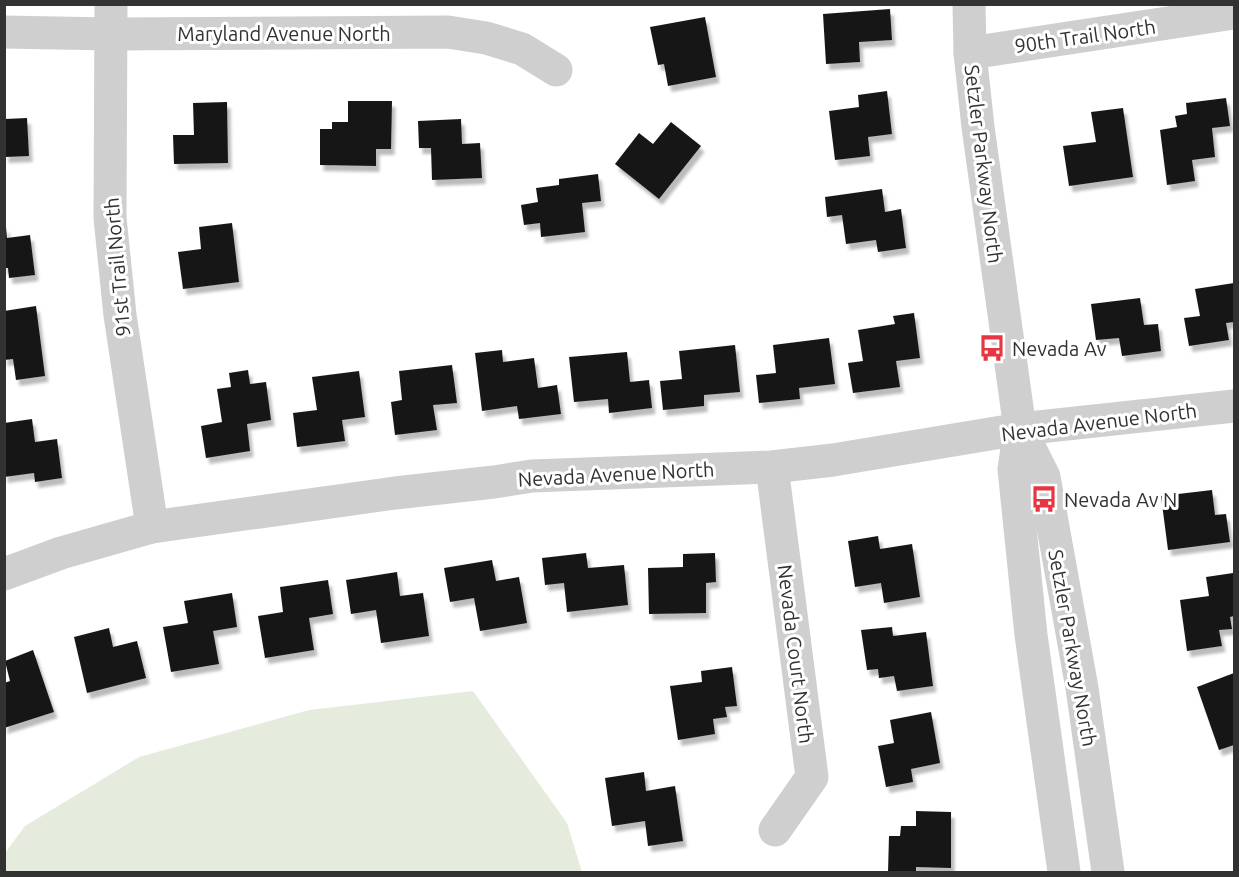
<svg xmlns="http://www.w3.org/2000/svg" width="1239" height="877" viewBox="0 0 1239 877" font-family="Ubuntu,sans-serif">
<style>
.green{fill:#e5ecde}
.building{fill:#191919;filter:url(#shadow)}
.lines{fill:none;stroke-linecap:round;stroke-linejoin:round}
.minor{stroke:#cfcfcf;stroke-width:33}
.labels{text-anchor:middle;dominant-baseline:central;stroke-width:6;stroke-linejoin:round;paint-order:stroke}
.street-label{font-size:20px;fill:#323232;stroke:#fff}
.poi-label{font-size:20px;fill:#323232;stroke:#fff;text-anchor:start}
</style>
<defs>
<filter id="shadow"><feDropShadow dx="3.5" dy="6" stdDeviation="1.5" flood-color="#0004"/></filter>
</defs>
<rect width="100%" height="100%" fill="#fff"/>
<polygon class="green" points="473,691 567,823 582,872 5,872 5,853 25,826 139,757 309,710"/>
<g class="building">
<polygon points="890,9 892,40 859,42 860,62 826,64 823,14"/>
<polygon points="705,17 716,77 668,86 664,64 658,65 650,27"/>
<polygon points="887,91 892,134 868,137 870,156 835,160 829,111 859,107 858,95"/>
<polygon points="1226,98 1230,126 1212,128 1215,157 1192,160 1195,181 1167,185 1160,130 1177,127 1175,116 1187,114 1186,103"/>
<polygon points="348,101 392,101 391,149 376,149 376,166 320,165 320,129 332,129 332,122 348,122"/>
<polygon points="227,102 228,163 174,164 173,135 194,135 193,103"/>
<polygon points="1123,108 1133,177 1069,186 1063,146 1096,142 1091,112"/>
<polygon points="27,118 29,156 5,157 5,119"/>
<polygon points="461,119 462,144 480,143 482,178 432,180 431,148 419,148 418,121"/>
<polygon points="671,122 701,146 659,199 615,164 639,133 653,144"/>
<polygon points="598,174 601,201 582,203 585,232 541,237 540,223 524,225 521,205 538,202 536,188 559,185 559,179"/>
<polygon points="882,189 885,212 901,209 906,248 878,252 876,240 846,244 842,215 827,217 825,197"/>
<polygon points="232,223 239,282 183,289 178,252 201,249 199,227"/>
<polygon points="4,227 6,227 7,238 30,235 35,275 9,278 8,268 4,268"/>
<polygon points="1234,283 1234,322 1226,323 1229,340 1189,346 1184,318 1200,316 1195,289"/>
<polygon points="1140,298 1144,325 1158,324 1161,351 1122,356 1119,338 1096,340 1091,304"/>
<polygon points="36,306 45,376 16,380 13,359 4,360 4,311"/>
<polygon points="914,313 920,358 896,361 900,387 853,393 848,363 863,361 858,330 895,324 893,316"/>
<polygon points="829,338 835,384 799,388 800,399 759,403 756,375 776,373 773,345"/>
<polygon points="735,345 740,392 704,395 704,406 663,410 660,381 682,379 679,351"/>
<polygon points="502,350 503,362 534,358 538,388 557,385 561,414 519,419 517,406 482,411 475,353"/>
<polygon points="627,352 630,382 649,380 652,408 609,413 608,399 574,402 569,357"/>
<polygon points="452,365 457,403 433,405 437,430 395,435 391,402 402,400 399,371"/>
<polygon points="248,370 250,384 266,382 271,420 247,424 250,451 206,458 201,426 222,422 217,389 231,387 229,373"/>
<polygon points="359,371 365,417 342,420 345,441 297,447 293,413 317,410 312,377"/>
<polygon points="32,419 35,442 57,439 62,478 35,482 34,473 4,477 4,423"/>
<polygon points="1212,490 1215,515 1226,514 1230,542 1168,550 1161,496"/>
<polygon points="878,536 880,549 912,544 920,597 884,603 881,583 855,587 848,541"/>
<polygon points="586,553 588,568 624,565 628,605 567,612 564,583 545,585 542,558"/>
<polygon points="715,553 716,582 706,583 706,613 649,614 648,568 683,567 683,554"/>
<polygon points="492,560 496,581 519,577 527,623 480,631 474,598 450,602 444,568"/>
<polygon points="397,572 400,596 423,593 429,636 381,643 376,610 351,614 346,580"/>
<polygon points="1233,573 1234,583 1234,616 1230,617 1232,629 1219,630 1222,646 1187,651 1180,600 1209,596 1206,577"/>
<polygon points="328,580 333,614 309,618 314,650 265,658 258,616 283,612 280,587"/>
<polygon points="232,593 237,627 213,631 219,664 171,672 163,627 188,623 184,601"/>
<polygon points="892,627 893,636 926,632 933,686 897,691 894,676 879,678 878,669 867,670 861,630"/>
<polygon points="109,628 113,647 137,641 146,678 87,693 74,637"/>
<polygon points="33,650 54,712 4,728 4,683 10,681 5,661"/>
<polygon points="732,667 737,706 725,707 727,717 713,719 715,734 678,740 670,686 702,682 701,671"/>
<polygon points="1234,673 1234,745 1219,750 1197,687"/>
<polygon points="931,712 940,763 911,769 913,782 886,787 878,746 894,743 890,720"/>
<polygon points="644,772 646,791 675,786 683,841 648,846 645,821 612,826 605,778"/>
<polygon points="916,811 951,812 951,868 916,867 916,872 888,872 889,836 900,836 901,826 916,826"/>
</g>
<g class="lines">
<g class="minor">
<polyline points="111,4 110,218 120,315 152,527"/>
<polyline points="969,4 970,53 978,127 1020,429 1014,469 1031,635 1064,872"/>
<polyline points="4,32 111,34 448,32 486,38 522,49 556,70"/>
<polyline points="970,53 1234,13"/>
<polyline points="1020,429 1044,477 1082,688 1108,872"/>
<polyline points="772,467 812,777 775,830"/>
<polyline points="4,574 61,553 152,527 395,493 494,482 532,476 772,467 833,460 1020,429 1234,406"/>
</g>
</g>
<defs>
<symbol id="bus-bare" viewBox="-9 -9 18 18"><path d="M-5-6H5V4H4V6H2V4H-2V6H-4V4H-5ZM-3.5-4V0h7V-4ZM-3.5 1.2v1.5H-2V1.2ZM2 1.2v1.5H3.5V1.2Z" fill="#e73641" stroke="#fff" stroke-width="2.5" paint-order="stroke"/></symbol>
</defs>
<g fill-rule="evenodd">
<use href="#bus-bare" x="973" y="329" width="38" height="38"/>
<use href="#bus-bare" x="1025" y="480" width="38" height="38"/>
</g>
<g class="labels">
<g class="street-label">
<text x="284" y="33">Maryland Avenue North</text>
<text transform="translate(1085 36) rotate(-8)">90th Trail North</text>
<text transform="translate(984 164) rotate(83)">Setzler Parkway North</text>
<text transform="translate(117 267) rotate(-95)">91st Trail North</text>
<text transform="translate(1099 422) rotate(-7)">Nevada Avenue North</text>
<text transform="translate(616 474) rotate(-3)">Nevada Avenue North</text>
<text transform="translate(1073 648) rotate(80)">Setzler Parkway North</text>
<text transform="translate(796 654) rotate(83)">Nevada Court North</text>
</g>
<g class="poi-label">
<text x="1012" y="348">Nevada Av</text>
<text x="1064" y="499">Nevada Av N</text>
</g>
</g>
<rect width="1239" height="877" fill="none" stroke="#323232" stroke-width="12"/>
</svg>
